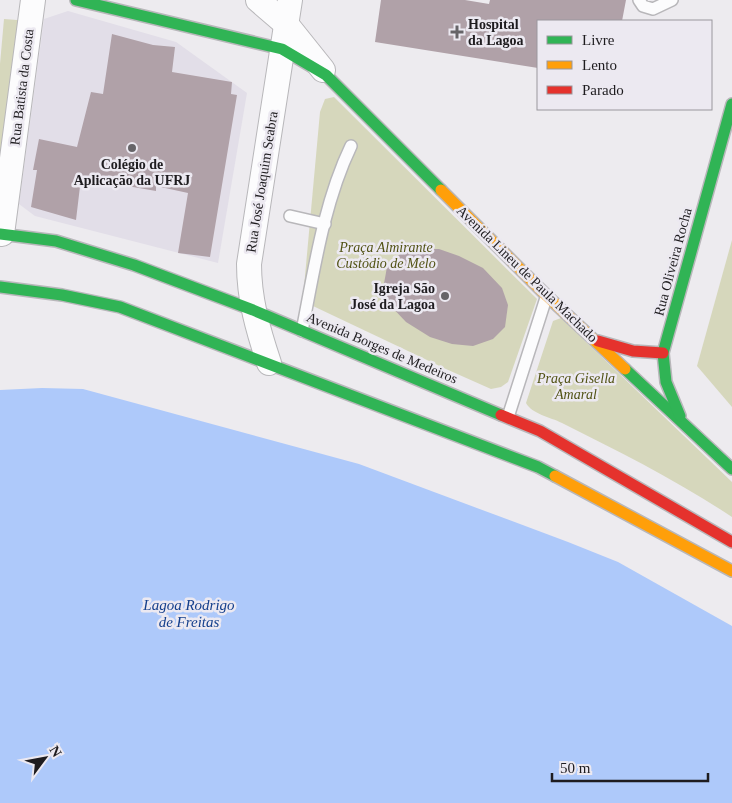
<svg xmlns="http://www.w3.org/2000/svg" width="732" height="803" viewBox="0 0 732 803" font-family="Georgia,serif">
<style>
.built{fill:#e2dee8}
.green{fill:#d6d7bc}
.water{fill:#aec9fa}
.building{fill:#b0a1a8}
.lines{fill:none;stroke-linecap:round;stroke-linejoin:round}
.lane-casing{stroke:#b8b7ba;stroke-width:14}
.street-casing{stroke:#b8b7ba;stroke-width:26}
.fast-casing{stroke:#b8b7ba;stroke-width:14}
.slow-casing{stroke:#b8b7ba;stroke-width:14}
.jam-casing{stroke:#b8b7ba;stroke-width:14}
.lane{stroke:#fcfcfd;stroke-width:11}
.street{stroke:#fcfcfd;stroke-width:24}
.fast{stroke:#30b455;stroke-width:11}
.slow{stroke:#ff9f0a;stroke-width:11}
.jam{stroke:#e5322d;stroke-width:11}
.poi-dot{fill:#666468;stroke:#ece9f1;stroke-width:2}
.labels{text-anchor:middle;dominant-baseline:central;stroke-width:5;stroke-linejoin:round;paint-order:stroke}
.poi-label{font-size:14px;font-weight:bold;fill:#1e1c1f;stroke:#ece9f1;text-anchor:start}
.street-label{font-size:14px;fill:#1e1c1f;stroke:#ece9f1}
.park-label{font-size:14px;font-style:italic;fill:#515214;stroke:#ece9f1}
.water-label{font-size:15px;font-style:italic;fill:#143f8c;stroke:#ece9f1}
</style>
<rect width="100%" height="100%" fill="#edebef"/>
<polygon class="built" points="68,11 176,42 247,93 218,263 35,216 19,204 44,19"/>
<g class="green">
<polygon points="4,19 30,21 0,217 0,64"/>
<polygon points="334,97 537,299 508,382 501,387 491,389 446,369 313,306 307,296 304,287 320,112 325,99"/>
<polygon points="732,240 732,407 697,366"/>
<path d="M561 318 732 482V517C678 481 620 452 562 423 550 417 532 414 526 403L553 321Z"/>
</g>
<polygon class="water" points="42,388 83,389 359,464 568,542 618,562 732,626 732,803 0,803 0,390"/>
<g class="building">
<polygon points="381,0 465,0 489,4 490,0 626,0 622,21 538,21 538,68 375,42"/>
<polygon points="112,34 153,45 175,47 172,72 232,82 231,94 237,95 210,257 178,253 188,193 156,186 156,191 81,178 76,220 31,207 37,170 33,170 39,139 77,147 91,92 103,94"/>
<polygon points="418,249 439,249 459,256 483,268 502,288 508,305 505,327 493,339 473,346 452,344 430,337 406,322 388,303 383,289 387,267 400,254"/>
</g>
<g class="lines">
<defs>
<g id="lane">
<polyline points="639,0 643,6 653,9 672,0"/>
<polyline points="290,216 325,224"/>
<path d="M302 331C314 270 324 202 351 146"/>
<polyline points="508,417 546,298"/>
</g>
<g id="street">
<polyline points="258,0 287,25 323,70"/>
<polyline points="2,234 33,0"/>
<path d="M269 363C258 330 249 299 249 264L290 0"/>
</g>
<g id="fast">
<polyline points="76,0 282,49 326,75 441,190"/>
<polyline points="0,234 56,241 134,265 253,310 501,415"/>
<polyline points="0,287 62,295 120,307 538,467 555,476"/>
<polyline points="625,369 732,469"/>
<polyline points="680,416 666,382 663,353 732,104"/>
</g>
<g id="slow">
<polyline points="441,190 547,296 625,369"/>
<polyline points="555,476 732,571"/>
</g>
<g id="jam">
<polyline points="598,341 633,351 663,353"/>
<polyline points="501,415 540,431 732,542"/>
</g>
</defs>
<use href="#lane" class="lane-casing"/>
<use href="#street" class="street-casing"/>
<use href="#fast" class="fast-casing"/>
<use href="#slow" class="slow-casing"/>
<use href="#jam" class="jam-casing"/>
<use href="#lane" class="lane"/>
<use href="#street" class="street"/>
<use href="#fast" class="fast"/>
<use href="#slow" class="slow"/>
<use href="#jam" class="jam"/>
</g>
<g class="poi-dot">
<path d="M454.5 24.5h5v5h5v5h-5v5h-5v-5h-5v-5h5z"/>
<circle cx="132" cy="148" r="5"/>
<circle cx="445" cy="296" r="5"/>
</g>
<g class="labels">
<g class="poi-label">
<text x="468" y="24">Hospital<tspan x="468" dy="16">da Lagoa</tspan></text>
<text x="132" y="164" text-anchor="middle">Colégio de<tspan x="132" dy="16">Aplicação da UFRJ</tspan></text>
<text x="435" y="288" text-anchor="end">Igreja São<tspan x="435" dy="16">José da Lagoa</tspan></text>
</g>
<g class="street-label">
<text transform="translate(22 87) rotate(-83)">Rua Batista da Costa</text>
<text transform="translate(262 182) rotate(-81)">Rua José Joaquim Seabra</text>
<text transform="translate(673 262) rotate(-75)">Rua Oliveira Rocha</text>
<text transform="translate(527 274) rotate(44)">Avenida Lineu de Paula Machado</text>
<text transform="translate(382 348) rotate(23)">Avenida Borges de Medeiros</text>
</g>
<g class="park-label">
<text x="386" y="247">Praça Almirante<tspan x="386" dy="16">Custódio de Melo</tspan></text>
<text x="576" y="378">Praça Gisella<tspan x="576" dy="16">Amaral</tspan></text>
</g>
<g class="water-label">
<text x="189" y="605">Lagoa Rodrigo<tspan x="189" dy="17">de Freitas</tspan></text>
</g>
</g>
<rect x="537" y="20" width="175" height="90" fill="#ece9f1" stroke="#9a979d"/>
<rect x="547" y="36" width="25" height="8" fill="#30b455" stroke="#9a979d"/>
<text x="582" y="45" font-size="15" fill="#1e1c1f">Livre</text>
<rect x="547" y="61" width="25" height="8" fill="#ff9f0a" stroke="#9a979d"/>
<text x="582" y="70" font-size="15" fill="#1e1c1f">Lento</text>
<rect x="547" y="86" width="25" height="8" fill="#e5322d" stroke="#9a979d"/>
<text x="582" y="95" font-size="15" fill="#1e1c1f">Parado</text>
<g transform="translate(45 758) rotate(58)" stroke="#ece9f1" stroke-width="4" paint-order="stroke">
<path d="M0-4L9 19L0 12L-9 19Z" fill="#1e1c1f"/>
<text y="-8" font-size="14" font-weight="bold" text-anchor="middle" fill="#1e1c1f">N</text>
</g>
<path d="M552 773v8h156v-8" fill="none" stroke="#1e1c1f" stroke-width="2.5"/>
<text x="560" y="773" font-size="15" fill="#1e1c1f" stroke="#ece9f1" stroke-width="4" paint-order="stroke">50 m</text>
</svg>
